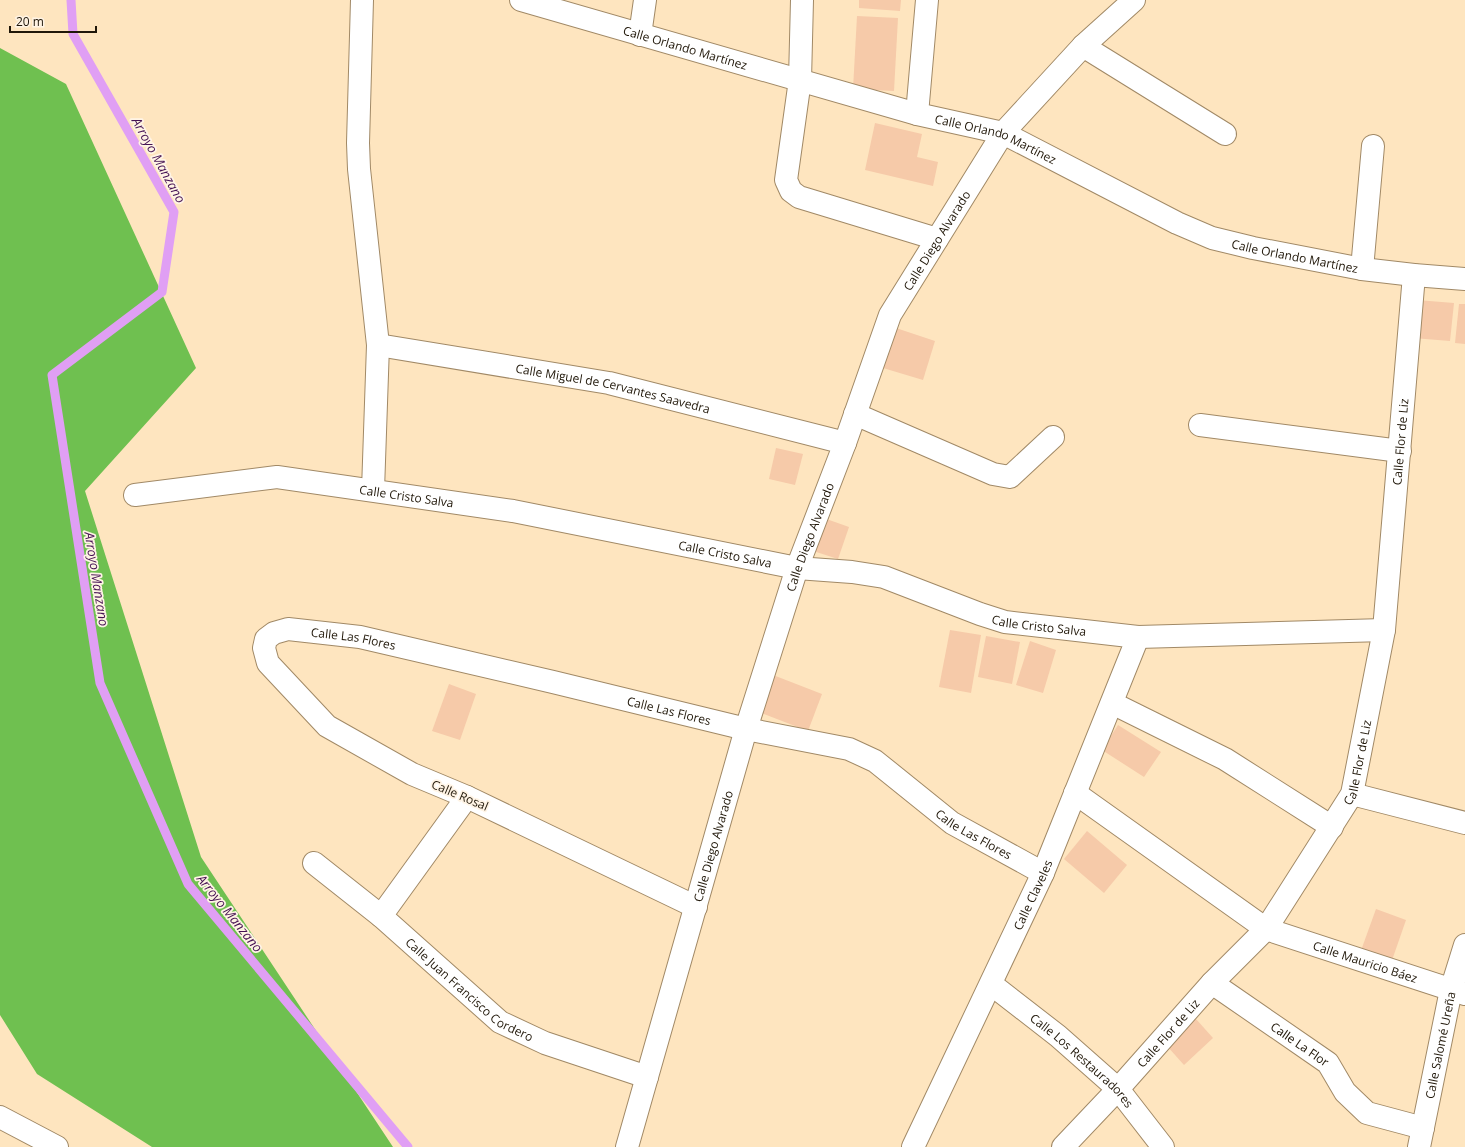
<svg xmlns="http://www.w3.org/2000/svg" width="1465" height="1147" viewBox="0 0 1465 1147" font-family="'Open Sans',sans-serif">
<style>
.forest{fill:#6fc050}
.lines{fill:none;stroke-linecap:round;stroke-linejoin:round}
.stream{stroke:#e09ff4;stroke-width:9}
.building{fill:#f6caa9}
.street-casing{stroke:#a18966;stroke-width:24}
.street{stroke:#fff;stroke-width:22}
.labels{text-anchor:middle;dominant-baseline:central;stroke-width:3.5;stroke-linejoin:round;paint-order:stroke}
.street-label{font-size:12px;fill:#201709;stroke:#fff4e5}
.water-label{font-size:13px;font-style:italic;fill:#451253;stroke:#fff4e5}
</style>
<rect width="100%" height="100%" fill="#fee5bf"/>
<polygon class="forest" points="0,48 66,84 196,368 85,491 201,857 393,1147 152,1147 37,1074 0,1015"/>
<g class="lines">
<polyline class="stream" points="71,0 73,34 174,212 162,292 52,375 100,683 188,884 408,1147"/>
</g>
<g class="building">
<polygon points="859,0 901,0 900,11 859,8"/>
<polygon points="857,16 898,18 894,91 853,89"/>
<polygon points="875,123 922,134 917,157 938,162 933,186 865,170"/>
<polygon points="1417,300 1454,303 1450,341 1413,338"/>
<polygon points="1459,304 1465,304 1465,344 1455,343"/>
<polygon points="896,328 935,341 923,380 883,368"/>
<polygon points="776,448 803,454 795,485 769,479"/>
<polygon points="818,516 849,527 838,559 807,549"/>
<polygon points="950,630 981,635 971,693 939,687"/>
<polygon points="986,636 1020,642 1012,684 978,677"/>
<polygon points="1030,641 1056,650 1043,693 1016,685"/>
<polygon points="773,675 822,694 808,731 759,712"/>
<polygon points="449,684 476,694 460,740 432,731"/>
<polygon points="1118,725 1161,752 1144,777 1102,750"/>
<polygon points="1087,831 1127,865 1104,893 1064,859"/>
<polygon points="1376,909 1406,920 1390,966 1359,956"/>
<polygon points="1196,1019 1213,1038 1184,1065 1167,1046"/>
</g>
<g class="lines">
<defs>
<g id="street">
<polyline points="362,0 358,143 359,169 378,345 373,490"/>
<path id="s1" d="M521 0 917 114 1003 133 1177 223 1212 238 1253 248 1362 269 1414 275 1465 279"/>
<polyline points="802,0 800,80 786,180 791,191 799,197 937,239"/>
<polyline points="640,35 645,0"/>
<polyline points="1083,46 1225,134"/>
<polyline points="917,114 927,0"/>
<polyline points="1362,269 1373,146"/>
<path id="s2" d="M378 345 609 383 845 443"/>
<polyline points="855,414 993,474 1010,477 1053,437"/>
<polyline points="1200,425 1400,451"/>
<path id="s3" d="M135 495 277 477 513 511 797 568 852 572 884 577 980 614 1005 622 1138 637 1384 630"/>
<polyline points="1112,703 1225,759 1332,827"/>
<path id="s4" d="M1075 793 1266 929 1465 994"/>
<polyline points="1352,794 1465,823"/>
<path id="s5" d="M314 863 381 916 500 1022 545 1043 647 1077"/>
<path id="s6" d="M696 907 467 797 412 774 327 726 268 663 264 648 266 639 274 633 288 629 360 637 553 682 746 729 849 749 875 761 952 823 1043 873"/>
<polyline points="381,916 467,797"/>
<path id="s7" d="M1212 983 1328 1063 1345 1092 1367 1113 1423 1128"/>
<path id="s8" d="M991 984 1058 1036 1118 1089 1163 1147"/>
<polyline points="0,1117 57,1147"/>
<path id="s9" d="M627 1147 746 729 797 568 845 443 890 315 1003 133 1083 46 1134 0"/>
<path id="s10" d="M913 1147 1043 873 1138 637"/>
<path id="s11" d="M1063 1147 1118 1089 1212 983 1266 929 1352 794 1384 630 1414 275"/>
<path id="s12" d="M1419 1147 1451 990 1465 945"/>
</g>
</defs>
<use href="#street" class="street-casing"/>
<use href="#street" class="street"/>
</g>
<g class="labels">
<g class="street-label">
<text stroke="none"><textPath href="#s1" startOffset="171">Calle Orlando Martínez</textPath></text>
<text stroke="none"><textPath href="#s1" startOffset="495">Calle Orlando Martínez</textPath></text>
<text stroke="none"><textPath href="#s9" startOffset="961">Calle Diego Alvarado</textPath></text>
<text stroke="none"><textPath href="#s1" startOffset="819">Calle Orlando Martínez</textPath></text>
<text stroke="none"><textPath href="#s2" startOffset="239">Calle Miguel de Cervantes Saavedra</textPath></text>
<text stroke="none"><textPath href="#s11" startOffset="814">Calle Flor de Liz</textPath></text>
<text stroke="none"><textPath href="#s3" startOffset="274">Calle Cristo Salva</textPath></text>
<text stroke="none"><textPath href="#s9" startOffset="637">Calle Diego Alvarado</textPath></text>
<text stroke="none"><textPath href="#s3" startOffset="598">Calle Cristo Salva</textPath></text>
<text stroke="none"><textPath href="#s3" startOffset="922">Calle Cristo Salva</textPath></text>
<text stroke="none"><textPath href="#s6" startOffset="613">Calle Las Flores</textPath></text>
<text stroke="none"><textPath href="#s6" startOffset="937">Calle Las Flores</textPath></text>
<text stroke="none"><textPath href="#s11" startOffset="490">Calle Flor de Liz</textPath></text>
<text transform="translate(460 795) rotate(23)">Calle Rosal</text>
<text stroke="none"><textPath href="#s6" startOffset="1273">Calle Las Flores</textPath></text>
<text stroke="none"><textPath href="#s9" startOffset="313">Calle Diego Alvarado</textPath></text>
<text stroke="none"><textPath href="#s10" startOffset="279">Calle Claveles</textPath></text>
<text stroke="none"><textPath href="#s4" startOffset="339">Calle Mauricio Báez</textPath></text>
<text stroke="none"><textPath href="#s5" startOffset="201">Calle Juan Francisco Cordero</textPath></text>
<text stroke="none"><textPath href="#s11" startOffset="155">Calle Flor de Liz</textPath></text>
<text stroke="none"><textPath href="#s7" startOffset="107">Calle La Flor</textPath></text>
<text stroke="none"><textPath href="#s12" startOffset="104">Calle Salomé Ureña</textPath></text>
<text stroke="none"><textPath href="#s8" startOffset="119">Calle Los Restauradores</textPath></text>
</g>
<g class="water-label">
<text transform="translate(159 160) rotate(61)">Arroyo Manzano</text>
<text transform="translate(97 579) rotate(81)">Arroyo Manzano</text>
<text transform="translate(230 913) rotate(51)">Arroyo Manzano</text>
</g>
</g>
<path d="M10 26v6h86v-6" fill="none" stroke="#201709" stroke-width="2"/>
<text x="16" y="26" font-size="12" fill="#201709" stroke="#fff4e5" stroke-width="3" paint-order="stroke">20 m</text>
</svg>
